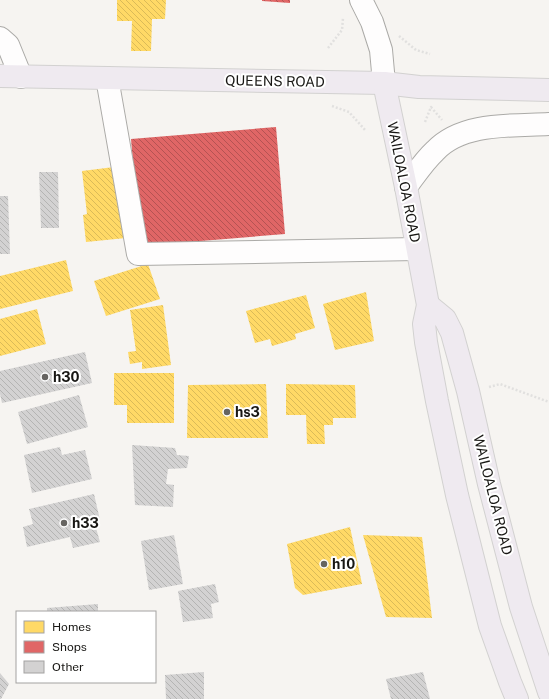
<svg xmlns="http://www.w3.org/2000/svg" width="549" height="699" viewBox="0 0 549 699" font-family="'Public Sans',sans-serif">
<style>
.homes{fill:url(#homes-back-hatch)}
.shops{fill:url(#shops-back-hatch)}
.building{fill:url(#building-back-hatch)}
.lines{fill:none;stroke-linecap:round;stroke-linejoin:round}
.minor-casing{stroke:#abaaa7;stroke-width:24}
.major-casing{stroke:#d2d1d0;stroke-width:24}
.path{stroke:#e1e0df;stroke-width:2.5;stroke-dasharray:2 2;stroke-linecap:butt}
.minor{stroke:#fefdfd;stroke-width:22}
.major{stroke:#efeaf0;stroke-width:22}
.poi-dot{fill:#666461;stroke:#fff;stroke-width:1.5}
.labels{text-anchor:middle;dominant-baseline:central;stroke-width:4;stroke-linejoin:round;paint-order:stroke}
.street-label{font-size:14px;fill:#181714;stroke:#fff}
.poi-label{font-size:14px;font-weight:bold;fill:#181714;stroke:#fff;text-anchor:start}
</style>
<defs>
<pattern id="homes-back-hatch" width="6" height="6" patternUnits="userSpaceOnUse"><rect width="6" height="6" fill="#ffd966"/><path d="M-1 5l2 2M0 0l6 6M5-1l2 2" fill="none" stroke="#daba58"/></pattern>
<pattern id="shops-back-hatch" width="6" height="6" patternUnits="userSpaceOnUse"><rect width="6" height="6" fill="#e06666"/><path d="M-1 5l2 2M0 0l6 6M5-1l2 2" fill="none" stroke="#b55353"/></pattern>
<pattern id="building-back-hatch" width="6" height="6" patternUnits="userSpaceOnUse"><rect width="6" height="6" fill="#d3d2d2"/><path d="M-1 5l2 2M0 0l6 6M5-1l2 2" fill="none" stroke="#b4b4b3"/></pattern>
</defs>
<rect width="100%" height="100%" fill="#f6f4f1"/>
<g class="homes">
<polygon points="117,0 166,0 165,19 152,19 151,51 131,51 132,21 117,21"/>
<polygon points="114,167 119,208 123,207 126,238 86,242 83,215 87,214 82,171"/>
<polygon points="66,260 73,291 0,309 0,276"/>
<polygon points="148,264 160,299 106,316 94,281"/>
<polygon points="366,292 374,341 335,350 323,304"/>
<polygon points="306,295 315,328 295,334 296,339 272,346 270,339 255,343 246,311"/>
<polygon points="163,305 171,365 142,369 142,362 130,364 128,352 136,351 130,310"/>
<polygon points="37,309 46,344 0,356 0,319"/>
<polygon points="114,373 174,373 174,423 127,423 127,405 114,405"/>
<polygon points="266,384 268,438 187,438 188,385"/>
<polygon points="286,384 355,385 356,418 333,418 333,425 324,425 325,444 307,444 306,415 286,415"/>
<polygon points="350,527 362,584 303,595 295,588 287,544"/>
<polygon points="363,535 422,537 432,618 386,617"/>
</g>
<g class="shops">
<polygon points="262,0 290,0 290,3 262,1"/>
<polygon points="276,127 285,234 140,246 131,139"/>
</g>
<g class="building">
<polygon points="39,172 58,172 59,228 41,228"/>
<polygon points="0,196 8,196 10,254 0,254"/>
<polygon points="85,352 92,383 2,403 0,394 0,371"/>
<polygon points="79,395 88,427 27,444 18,412"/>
<polygon points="132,445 175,448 177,455 189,456 187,468 168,469 166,484 174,485 173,507 135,505"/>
<polygon points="60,447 62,455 85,450 92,479 32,493 24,455"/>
<polygon points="94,494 100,520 94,521 100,542 73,548 70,537 27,547 23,527 33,524 29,509"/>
<polygon points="174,535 183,584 149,590 141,541"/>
<polygon points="215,584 219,602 211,604 213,618 183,622 178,591"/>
<polygon points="98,604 98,612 47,612 47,608"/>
<polygon points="204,672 204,699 166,699 165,675"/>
<polygon points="423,672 430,699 391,699 386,679"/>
<polygon points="0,673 9,684 1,699 0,699"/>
</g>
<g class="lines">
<defs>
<g id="minor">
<polyline points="361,0 372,22 381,50 384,83"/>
<polyline points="0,38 8,45 21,77"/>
<polyline points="107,78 138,254 416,249"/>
<path d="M406 187C415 175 424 161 435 151 462 122 512 126 549 124"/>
</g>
<g id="major">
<polyline points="0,76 384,83 419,87 549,90"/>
<polyline points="384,83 406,187 428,305 424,324 426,342 437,401 457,495 490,626 510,682 517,699"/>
<polyline points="428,305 445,319 452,333 468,391 489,484 521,607 549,692"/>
</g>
</defs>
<use href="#minor" class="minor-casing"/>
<use href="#major" class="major-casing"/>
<g class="path">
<polyline points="399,36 416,50 430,54"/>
<polyline points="328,48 342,30 343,18"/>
<polyline points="332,106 349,112 365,130"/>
<polyline points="425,122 431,107 442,120"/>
<polyline points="489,387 500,384 549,402"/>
</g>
<use href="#minor" class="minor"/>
<use href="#major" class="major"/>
</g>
<g class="poi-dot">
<circle cx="45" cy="377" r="4"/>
<circle cx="227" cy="412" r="4"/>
<circle cx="64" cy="523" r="4"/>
<circle cx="324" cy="564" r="4"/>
</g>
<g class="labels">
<g class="street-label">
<text transform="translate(275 81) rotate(1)">QUEENS ROAD</text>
<text transform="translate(404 182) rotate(79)">WAILOALOA ROAD</text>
<text transform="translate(493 495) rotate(76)">WAILOALOA ROAD</text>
</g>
<g class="poi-label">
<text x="53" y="377">h30</text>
<text x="235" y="412">hs3</text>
<text x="72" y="523">h33</text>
<text x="332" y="564">h10</text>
</g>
</g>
<rect x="16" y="611" width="140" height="72" fill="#ffffff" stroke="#a3a2a1"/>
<rect x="24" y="621" width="20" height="12" fill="#ffd966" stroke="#a3a2a1"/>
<text x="52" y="631" font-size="12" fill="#181714">Homes</text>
<rect x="24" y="641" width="20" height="12" fill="#e06666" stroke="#a3a2a1"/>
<text x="52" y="651" font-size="12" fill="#181714">Shops</text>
<rect x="24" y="661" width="20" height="12" fill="#d3d2d2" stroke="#a3a2a1"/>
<text x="52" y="671" font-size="12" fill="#181714">Other</text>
</svg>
